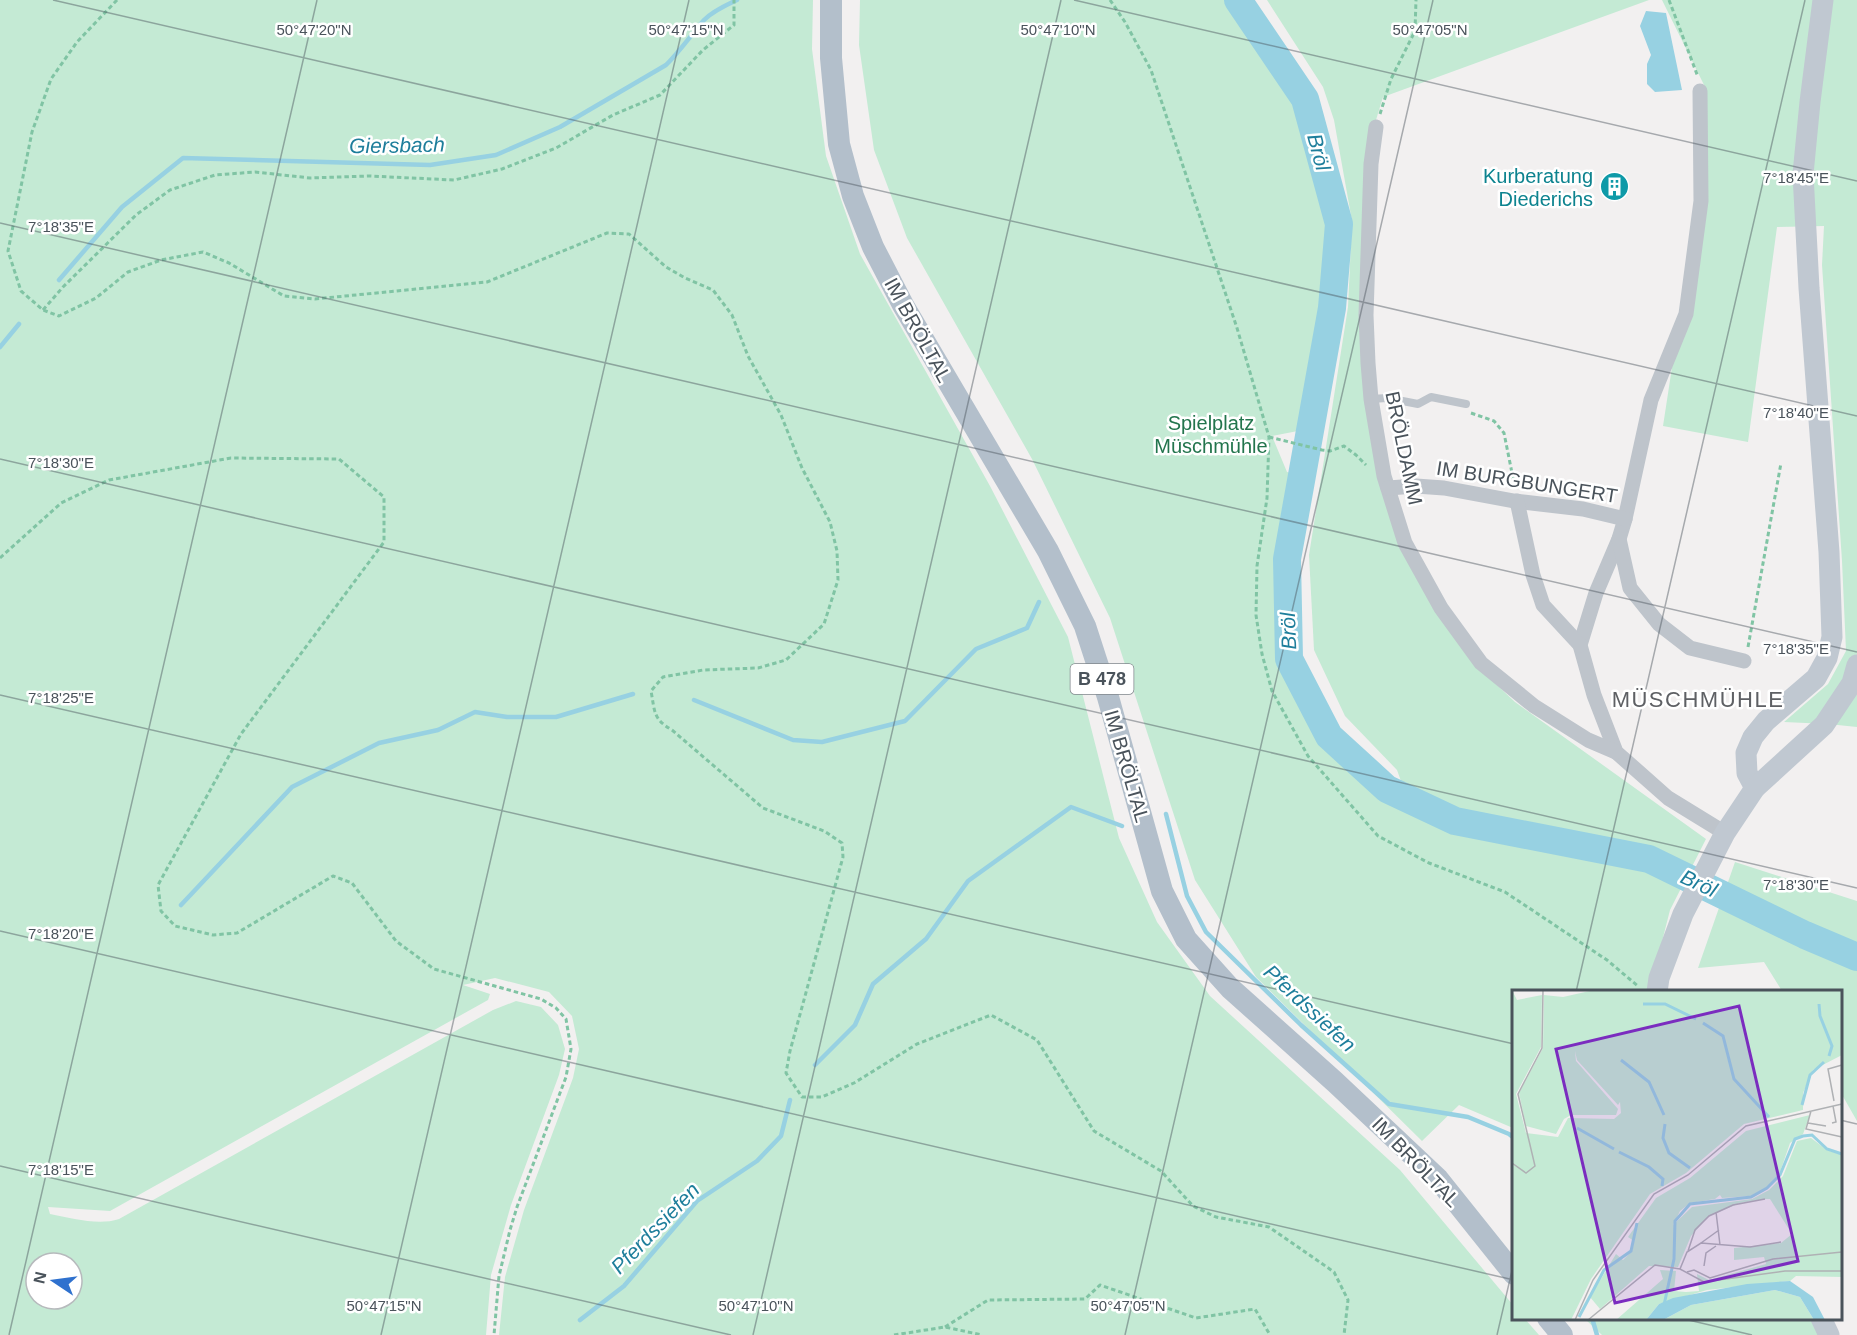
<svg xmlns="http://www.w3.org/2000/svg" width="1857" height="1335" viewBox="0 0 1857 1335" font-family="Helvetica,sans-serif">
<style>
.green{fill:#c4ead4;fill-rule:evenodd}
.water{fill:#97d1e2}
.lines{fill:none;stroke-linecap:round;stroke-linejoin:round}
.stream{stroke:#97d1e2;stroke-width:4.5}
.river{stroke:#97d1e2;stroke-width:28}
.path{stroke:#80c4a4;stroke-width:3;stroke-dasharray:4.5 3;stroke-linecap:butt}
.lane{stroke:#bec4cb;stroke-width:8}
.street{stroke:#bec4cb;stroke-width:15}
.secondary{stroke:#c0c8d1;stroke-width:21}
.primary{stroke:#b3bfcb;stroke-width:22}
.ticks{fill:none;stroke:#4a535b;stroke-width:1.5;stroke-opacity:0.45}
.labels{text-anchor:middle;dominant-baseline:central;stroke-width:5;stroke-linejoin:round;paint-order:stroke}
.shield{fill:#fff;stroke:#80878c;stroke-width:1.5}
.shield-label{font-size:18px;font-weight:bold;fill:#4a535b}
.culture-label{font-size:20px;fill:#0d838f;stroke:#fff;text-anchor:end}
.street-label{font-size:20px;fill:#4a535b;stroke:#fff}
.park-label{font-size:20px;fill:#23754d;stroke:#fff}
.water-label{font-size:21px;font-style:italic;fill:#1e7e9b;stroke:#fff}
.quarter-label{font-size:22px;letter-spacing:1.5px;fill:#5e6064;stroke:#fff}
.inset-river{fill:none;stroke:#97d1e2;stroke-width:3}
.inset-road{fill:none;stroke:#afb1b4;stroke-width:1.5}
.view{fill:#7b2cbf;fill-opacity:0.15;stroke:#7b2cbf;stroke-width:3}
.inset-edge{fill:none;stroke:#4a535b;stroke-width:3}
.ticks-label{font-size:15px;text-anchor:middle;fill:#4a535b;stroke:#fff;stroke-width:5;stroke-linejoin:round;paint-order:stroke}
</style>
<rect width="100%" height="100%" fill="#f2f0f0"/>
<g class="green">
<path d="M0 0H813L812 49 826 156 860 254 990 486 1068 637 1119 838 1157 922 1210 996 1400 1170 1513 1305 1514 1318 1525 1319 1539 1335H499L505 1277 524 1210 573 1078 579 1049 572 1016 549 992 495 978 463 985 490 994 488 1000 110 1211 48 1207 50 1214C72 1218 98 1226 119 1219L493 1010 516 1001 541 1007 558 1025 565 1049 559 1075 511 1205 491 1275 486 1335H0ZM36 1263H72V1299H36Z"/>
<polygon points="860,0 1230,0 1298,98 1333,222 1323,310 1303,430 1272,436 1287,472 1296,474 1281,555 1286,660 1322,741 1382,795 1413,814 1397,770 1345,716 1314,650 1309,555 1348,307 1352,221 1334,120 1323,87 1267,0 1649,0 1383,97 1372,133 1362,307 1401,544 1479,668 1515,702 1706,839 1670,910 1651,985 1651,991 1514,992 1513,1128 1459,1105 1422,1141 1256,977 1195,880 1110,618 1032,459 907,238 874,150 859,45"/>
<polygon points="1662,0 1857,0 1857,727 1828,724 1784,722 1828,684 1846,651 1842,561 1822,265 1824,226 1777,227 1748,442 1663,426 1688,263 1707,91"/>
<polygon points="1735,862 1857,901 1857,1121 1841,1093 1840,992 1782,991 1764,962 1698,968"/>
<polygon points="1585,1319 1812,1319 1819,1335 1602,1335"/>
</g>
<polygon class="water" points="1646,11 1666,13 1682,90 1655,92 1647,84 1647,64 1651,55 1640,26"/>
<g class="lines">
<g class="stream">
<path d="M59 280 122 207 183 158 430 165 496 155 560 127 666 65C680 51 691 35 704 20 713 11 726 5 737 0"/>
<polyline points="0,347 19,324"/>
<polyline points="694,700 793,740 822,742 905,721 976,649 1027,628 1039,602"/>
<polyline points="1166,814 1187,896 1206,932 1301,1025 1389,1104 1468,1117 1509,1134 1514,1138"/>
<polyline points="181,905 292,787 379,743 438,730 475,712 507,717 556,717 633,694"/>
<polyline points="815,1065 855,1025 873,984 926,939 968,881 1071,807 1122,826"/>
<polyline points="1592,1318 1597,1335"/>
<polyline points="580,1320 624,1286 697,1201 757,1161 781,1136 790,1100"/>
</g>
<polyline class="river" points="1238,0 1305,99 1339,224 1332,308 1287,559 1289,659 1329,736 1387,789 1455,821 1649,859 1805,935 1857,957"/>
<g class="path">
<path d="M117 0 77 42 51 79 32 132 8 251 21 291 43 310 59 316 96 298 128 272 161 260 203 252 229 263 284 296 315 299 487 282 607 233 629 234 666 267 685 278 713 290 732 315 748 356 781 415 802 468 830 522 837 551 838 580 824 624 786 660 758 668 703 670 663 677 651 691C655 712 653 719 672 730L763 808 824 831 842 843 843 857 790 1051 786 1073 802 1097H822L854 1083 917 1044 991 1015 1037 1040 1094 1131 1161 1171 1193 1206 1216 1217 1269 1227 1334 1272 1348 1300 1344 1335"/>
<polyline points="1110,0 1125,22 1151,70 1237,328 1269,437 1267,498 1257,566 1256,615 1262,654 1272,691 1308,756 1378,836 1429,863 1505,892 1607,960 1639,987"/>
<polyline points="1669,0 1698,77"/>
<polyline points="1380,114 1391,79 1415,31 1416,0"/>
<polyline points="43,310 63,287 136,215 170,190 215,175 255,172 310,178 369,176 454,180 502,169 556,148 613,115 660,95 703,50 734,25 734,0"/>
<polyline points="1471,413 1494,421 1504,433 1515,488"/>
<polyline points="1269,437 1322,450 1330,451 1344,446 1356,455 1366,465"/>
<polyline points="0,558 61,503 109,480 231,458 339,459 384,497 384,542 241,734 158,885 161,911 175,926 213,935 237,933 333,876 352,883 396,941 434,969 541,999 556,1008 566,1019 571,1049 566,1077 517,1207 510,1230 499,1276 494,1335"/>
<polyline points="1748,647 1781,463"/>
<polyline points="945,1327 988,1300 1085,1299 1100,1285 1196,1318 1255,1309 1270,1335"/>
<polyline points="894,1335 945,1327 982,1335"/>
</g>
<polyline class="lane" points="1371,399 1387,398 1418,404 1431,397 1466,404"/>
<g class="street">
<polyline points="1700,91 1701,201 1686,314 1651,400 1625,519 1619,539 1596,593 1580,645 1594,695 1616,752 1668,798 1725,833"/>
<polyline points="1376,127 1371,164 1366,315 1368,363 1371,399 1384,476 1405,543 1441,608 1481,663 1534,706 1588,740 1616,752"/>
<polyline points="1388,488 1416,486 1444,488 1514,501 1583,509 1625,519"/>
<polyline points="1517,501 1533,575 1543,605 1580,645"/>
<polyline points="1619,539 1630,588 1659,624 1690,648 1744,661"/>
</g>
<g class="secondary">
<polyline points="1755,788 1747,773 1746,753 1753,737 1766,721 1816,678 1827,658 1832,637 1829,552 1809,288 1803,174 1810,102 1823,0"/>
<polyline points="1657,992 1659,978 1683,914 1725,833 1755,788 1824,725 1852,683 1857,665"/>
<polyline points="1821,1318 1829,1335"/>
</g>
<g class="primary">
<polyline points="831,0 831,58 839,144 853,196 873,247 903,305 1048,551 1085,626 1108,697 1162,891 1186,939 1230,988 1335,1082 1438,1179 1514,1274"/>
<polyline points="1548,1318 1562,1335"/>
</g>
</g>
<path class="ticks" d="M53 0 1857 416M1074 0 1857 181M0 223 1857 652M0 459 1857 888M0 695 1514 1044M0 931 1514 1280M1576 992 1805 0M1840 1120 1857 1124M0 1166 731 1335M1680 1318 1752 1335M9 1335 317 0M381 1335 689 0M753 1335 1061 0M1125 1335 1433 0M1497 1335 1514 1262"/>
<defs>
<symbol id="building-disc" viewBox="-11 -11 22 22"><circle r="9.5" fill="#0f9aa8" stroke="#fff"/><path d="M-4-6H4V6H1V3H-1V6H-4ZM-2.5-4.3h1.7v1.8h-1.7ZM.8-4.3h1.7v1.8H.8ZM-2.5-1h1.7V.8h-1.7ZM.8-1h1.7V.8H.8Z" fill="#fff"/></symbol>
</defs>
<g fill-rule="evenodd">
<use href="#building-disc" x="1598" y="170" width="33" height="33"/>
</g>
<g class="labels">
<rect class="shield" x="1070.5" y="664" width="63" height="30" rx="4.5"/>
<g class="shield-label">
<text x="1102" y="679">B 478</text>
</g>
<g class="culture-label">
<text x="1593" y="176">Kurberatung<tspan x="1593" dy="23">Diederichs</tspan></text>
</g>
<g class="street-label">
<text transform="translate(918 330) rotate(61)">IM BRÖLTAL</text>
<text transform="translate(1404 448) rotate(78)">BRÖLDAMM</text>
<text transform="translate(1527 482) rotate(9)">IM BURGBUNGERT</text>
<text transform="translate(1127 766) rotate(74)">IM BRÖLTAL</text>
<text transform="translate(1416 1162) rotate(46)">IM BRÖLTAL</text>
</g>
<g class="park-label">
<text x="1211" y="423">Spielplatz<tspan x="1211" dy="23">Müschmühle</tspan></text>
</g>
<g class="water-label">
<text transform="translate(397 145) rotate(-1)">Giersbach</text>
<text transform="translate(1319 152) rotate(75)">Bröl</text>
<text transform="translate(1288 631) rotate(-92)">Bröl</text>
<text transform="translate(1699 883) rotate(25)">Bröl</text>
<text transform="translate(1310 1008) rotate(43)">Pferdssiefen</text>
<text transform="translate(655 1228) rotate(-46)">Pferdssiefen</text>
</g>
<g class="quarter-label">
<text x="1698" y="699">MÜSCHMÜHLE</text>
</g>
</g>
<g transform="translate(1512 990)">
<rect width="330" height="330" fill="#f2f0f0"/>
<path d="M0 0 5 10 30 5 29 57 4 104 14 143 46 147 56 128 102 129 109 123 108 112 106 115 65 70 63 61 64 71 106 119 104 125H59L52 129 44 144 14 136 7 103 31 58 32 5 51 7 82 0H330V65L301 80 291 103V120L232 134 174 183 138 204 79 289 59 330H0ZM298 125 291 144 278 153 267 185 255 197 239 206 210 208 208 205 203 209 178 213 168 221 161 235 180 217 240 209 257 200 271 186 285 151 299 148 315 160 330 165V287L284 286 278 291 195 300 147 314 134 330H104L151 289 148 280 164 281 162 301 174 302 187 301 185 284 197 290 254 274 252 267 222 270V258L269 253 280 244 258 209H253L228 213 197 226 179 246 166 277 137 276 88 319 78 307 104 264 111 270 120 261 122 251 116 247 144 208 178 188 234 141ZM263 300 288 307 302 330H151L179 315Z" fill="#c4ead4"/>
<path d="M278 291 301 307 313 330H302L288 307 263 300 179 315 151 330H134L147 314 161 308 235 294Z" fill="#97d1e2"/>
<path class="inset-river" d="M131 14H153L184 29M307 14 308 26 320 56 317 66M191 33 211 46 222 89 257 127M109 70 137 92 152 125M290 115 298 85 312 72M153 134 151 148 157 163 178 178M65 138 102 159M107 162 137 177 151 189 150 196M152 315 162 269 163 231 178 214 239 207 255 198 268 185 283 149 291 146 300 145 315 159 330 164M67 327 92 280 119 261 125 233"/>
<path class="inset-road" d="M322 111 316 79 330 75M299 121 294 139 330 147M296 133 314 136M320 133 324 132 321 116M0 173 14 183 23 176 6 104 30 58 31 0M204 222 208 255M189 253 207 240M176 261 183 240 197 226 221 215 253 209M192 276 194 263 204 256M168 279 175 262 189 253 238 257 269 252M175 282 182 280 198 288 261 269 330 262M63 330 81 290 142 204 176 185 234 136 330 114M76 330 143 275 168 279 192 292 273 281H330"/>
<path class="view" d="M227 16 286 271 103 313 44 59Z"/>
<rect width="330" height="330" class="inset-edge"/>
</g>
<g class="ticks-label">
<text x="314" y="35">50°47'20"N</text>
<text x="686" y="35">50°47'15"N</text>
<text x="1058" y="35">50°47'10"N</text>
<text x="1430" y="35">50°47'05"N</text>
<text x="1796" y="183">7°18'45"E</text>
<text x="61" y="232">7°18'35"E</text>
<text x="1796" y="418">7°18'40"E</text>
<text x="61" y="468">7°18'30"E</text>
<text x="1796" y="654">7°18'35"E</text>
<text x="61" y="703">7°18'25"E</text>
<text x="1796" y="890">7°18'30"E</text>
<text x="61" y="939">7°18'20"E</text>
<text x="61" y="1175">7°18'15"E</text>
<text x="384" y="1311">50°47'15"N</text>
<text x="756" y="1311">50°47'10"N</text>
<text x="1128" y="1311">50°47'05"N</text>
</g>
<g transform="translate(54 1281) rotate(283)"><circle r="28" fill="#ffffff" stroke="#b7babd" stroke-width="1.5"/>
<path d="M0-4.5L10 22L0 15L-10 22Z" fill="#2f71ce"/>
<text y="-9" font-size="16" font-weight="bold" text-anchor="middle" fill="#4a535b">N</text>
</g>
</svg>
